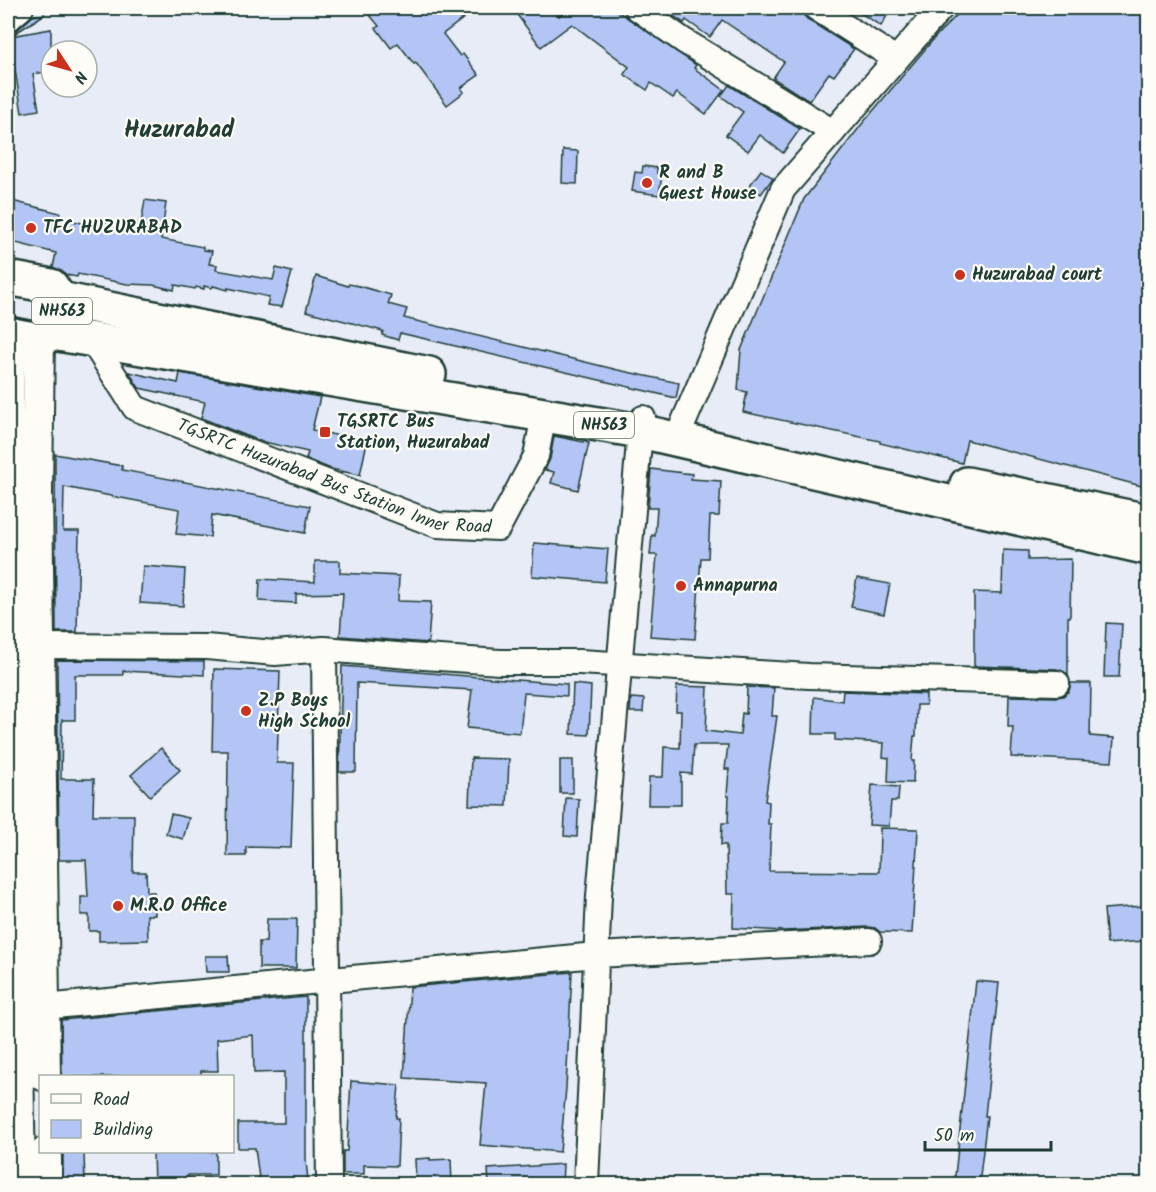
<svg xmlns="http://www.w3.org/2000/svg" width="1156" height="1192" viewBox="0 0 1156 1192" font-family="Kalam,sans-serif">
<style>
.building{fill:#b3c5f5;stroke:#1f3d34;stroke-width:1.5}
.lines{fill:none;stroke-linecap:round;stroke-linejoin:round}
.minor-casing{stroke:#1f3d34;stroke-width:28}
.major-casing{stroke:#1f3d34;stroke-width:34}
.highway-casing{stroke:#1f3d34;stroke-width:38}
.minor{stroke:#fdfcf7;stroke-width:24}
.major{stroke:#fdfcf7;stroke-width:30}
.highway{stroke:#fdfcf7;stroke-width:33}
.poi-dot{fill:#c8321e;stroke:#fdfcf7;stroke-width:2}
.labels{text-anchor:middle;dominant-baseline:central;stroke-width:4.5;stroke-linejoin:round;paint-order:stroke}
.shield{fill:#fdfcf7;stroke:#62766e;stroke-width:1.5}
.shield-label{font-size:16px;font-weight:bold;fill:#1f3d34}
.poi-label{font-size:18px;font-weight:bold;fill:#1f3d34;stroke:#fdfcf7;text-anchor:start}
.street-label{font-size:18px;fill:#1f3d34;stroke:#fdfcf7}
.district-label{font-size:24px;font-weight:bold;fill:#1f3d34;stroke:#fdfcf7}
</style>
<rect width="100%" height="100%" fill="#e7ecf6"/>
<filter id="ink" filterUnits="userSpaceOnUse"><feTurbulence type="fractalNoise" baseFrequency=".0167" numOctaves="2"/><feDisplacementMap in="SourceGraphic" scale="12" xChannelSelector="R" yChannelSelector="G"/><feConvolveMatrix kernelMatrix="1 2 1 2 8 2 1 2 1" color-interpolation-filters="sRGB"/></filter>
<g filter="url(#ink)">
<g class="building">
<polygon points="364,8 477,8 443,34 460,56 463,54 479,75 461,88 464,92 447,105 416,63 414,64 398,43 391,48 376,28 379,26"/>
<polygon points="512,8 552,8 559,16 571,8 613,8 696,65 694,68 724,90 706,114 677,93 673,98 651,83 647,90 624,74 629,67 572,24 541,47"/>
<polygon points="662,8 797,8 808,20 854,49 834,76 829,73 809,101 773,78 784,62 722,20 710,37 686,20 684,23"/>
<polygon points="852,8 877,8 888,14 881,26"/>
<polygon points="964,8 1149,8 1149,488 967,440 962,463 880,443 880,441 743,412 747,392 738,390 741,350 804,199 862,124 937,35"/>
<polygon points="45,14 11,36 51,29 51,71 33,74 39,110 22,113 9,33 17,30 33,16"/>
<polygon points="729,85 800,129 783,153 760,135 748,151 726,135 743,112 721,96"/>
<polygon points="563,150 578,151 577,184 562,183"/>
<polygon points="643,166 657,168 657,174 662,175 659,195 632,191 635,172 642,173"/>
<polygon points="761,170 773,178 761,194 750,185"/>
<polygon points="8,200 60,213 59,218 92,225 93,220 120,225 120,221 141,224 145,200 166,203 161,239 203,247 203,250 212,251 209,264 217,265 216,270 273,280 276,268 292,272 282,307 267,305 269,297 228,288 228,290 213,286 212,288 204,286 204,289 196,287 195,289 175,285 174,290 153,285 127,284 78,274 77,277 66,275 53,267 56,253 8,241"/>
<polygon points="316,276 348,286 349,284 359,286 391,295 388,304 407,309 404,318 618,370 679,383 676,398 400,333 398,340 382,335 383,331 306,311"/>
<polygon points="129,372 178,383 180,373 320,397 312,430 367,442 360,475 331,469 306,459 308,452 260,441 201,418 205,402 139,388"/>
<polygon points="554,436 589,443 578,490 551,483 554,472 545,470 550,459"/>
<polygon points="55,454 122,466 122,470 310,506 305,533 212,515 210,537 176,534 179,509 64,487 63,531 79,531 77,632 56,632"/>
<polygon points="651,469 692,474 691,479 721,481 719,516 710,516 708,558 701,558 695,639 650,636 657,555 650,555 652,535 655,536 657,508 648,508"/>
<polygon points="534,543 608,549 605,582 532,576"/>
<polygon points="1003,550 1028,551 1028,560 1071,559 1070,617 1068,617 1068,674 1057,669 974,666 974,592 1002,593"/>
<polygon points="315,561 340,561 340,573 399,576 398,601 431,602 428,643 340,636 343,593 296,594 296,603 259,601 260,579 315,582"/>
<polygon points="143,566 185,569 183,606 140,603"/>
<polygon points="857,578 890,584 884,614 851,607"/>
<polygon points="1106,623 1122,624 1119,677 1104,677"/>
<polygon points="57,660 204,661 204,675 123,671 123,675 75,675 75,720 62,720 61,779 94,779 93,815 134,815 133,872 146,872 147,892 154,892 155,915 147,915 148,940 99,941 99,931 89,931 89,915 81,915 81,897 88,897 86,860 59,860"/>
<polygon points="342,666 567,684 567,696 524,693 520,733 467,728 472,690 357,683 356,772 339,772"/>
<polygon points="214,669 280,671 277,763 294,763 291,848 246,847 246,856 227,856 228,751 212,751"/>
<polygon points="1071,683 1091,683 1090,736 1114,738 1112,762 1011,757 1013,727 1008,727 1009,696 1057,697 1063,696 1069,691"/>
<polygon points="573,684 591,686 589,735 571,734"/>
<polygon points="677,686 708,687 706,731 740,735 742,713 746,714 747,687 774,688 772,716 777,716 765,801 769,802 768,824 771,824 769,871 879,872 880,828 918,829 912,933 880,932 875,928 868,927 783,931 733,928 734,894 727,894 726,845 721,845 722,823 728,823 729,796 727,796 729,769 725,769 728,745 694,745 692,774 681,773 681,805 648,805 649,777 663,777 664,747 680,748 681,711 676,711"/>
<polygon points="843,691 926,694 926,705 917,705 916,736 914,736 912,761 914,761 913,783 888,782 889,758 883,757 884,743 835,740 835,734 813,734 814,697 842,701"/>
<polygon points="631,698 644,699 643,712 630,712"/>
<polygon points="161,748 180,770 150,796 131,775"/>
<polygon points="471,758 509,759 507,806 469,805"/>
<rect x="560" y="760" width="13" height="33"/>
<polygon points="872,785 899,787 898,801 891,801 889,826 869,825"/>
<polygon points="566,798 579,799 577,837 564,836"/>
<polygon points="171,814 189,818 183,839 166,834"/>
<polygon points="1142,906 1144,941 1107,944 1104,909"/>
<polygon points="267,919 297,919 296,968 259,968 259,942 266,942"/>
<polygon points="205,956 228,956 229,972 206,972"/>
<polygon points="572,972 566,1088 560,1152 480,1145 486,1083 404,1078 410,987"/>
<polygon points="976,981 999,983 985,1116 987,1116 979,1185 954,1185"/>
<polygon points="306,997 306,1161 308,1180 260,1185 255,1148 238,1148 238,1123 284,1123 284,1072 254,1073 253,1035 217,1039 218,1071 201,1071 201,1077 62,1077 61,1020"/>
<polygon points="351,1081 399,1085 396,1118 399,1118 397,1166 364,1165 364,1174 343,1174 343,1151 347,1151"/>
<polygon points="63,1152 84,1152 85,1185 63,1185"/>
<polygon points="153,1152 216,1152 216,1175 188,1175 188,1185 154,1185"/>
<polygon points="430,1158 430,1160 451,1159 452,1185 416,1185 415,1159"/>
<polygon points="563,1164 562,1185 489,1185 488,1169"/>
</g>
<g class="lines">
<defs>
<g id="minor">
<polyline points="637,8 684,41 833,132"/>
<polyline points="816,8 896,59"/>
<polyline points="8,19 21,8"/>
<path id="s1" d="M91 339 135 408 437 525 498 528 536 456 544 415"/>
<polyline points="679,440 682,426 783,189 941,8"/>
<polyline points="39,646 206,647 275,653 324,649 409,656 500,662 580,662 809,676 1057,683"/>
<polyline points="324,649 329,1184"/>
<polyline points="44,1007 596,955 869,941"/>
<polyline points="586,1184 599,896 640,431 643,418"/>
</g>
<g id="major">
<polyline points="10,334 8,400 20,1184"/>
<polyline points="39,340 37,492 45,1076"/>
<polyline points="46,1152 46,1184"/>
</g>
<g id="highway">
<path d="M8 278 51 286 60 299 63 316C44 345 39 340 8 334"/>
<polyline points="60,299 429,374"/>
<polyline points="52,333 640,431 1148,548"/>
<polyline points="967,484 1148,521"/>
</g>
</defs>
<use href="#minor" class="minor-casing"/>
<use href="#major" class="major-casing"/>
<use href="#highway" class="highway-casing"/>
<use href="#minor" class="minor"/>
<use href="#major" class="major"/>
<use href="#highway" class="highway"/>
</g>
</g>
<g class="poi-dot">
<circle cx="647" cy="183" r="6"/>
<circle cx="31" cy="228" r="6"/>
<circle cx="960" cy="275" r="6"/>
<rect x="319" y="426" width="12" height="12" rx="3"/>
<circle cx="681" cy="586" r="6"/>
<circle cx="246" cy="711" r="6"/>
<circle cx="118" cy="906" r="6"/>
</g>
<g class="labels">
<g class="shield">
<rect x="32" y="298" width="60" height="26" rx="4.5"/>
<rect x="574" y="412" width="60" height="26" rx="4.5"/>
</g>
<g class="shield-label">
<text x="62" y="311">NH563</text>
<text x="604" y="425">NH563</text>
</g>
<g class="poi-label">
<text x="659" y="173">R and B<tspan x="659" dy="21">Guest House</tspan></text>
<text x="43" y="228">TFC HUZURABAD</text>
<text x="972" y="275">Huzurabad court</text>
<text x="337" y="422">TGSRTC Bus<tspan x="337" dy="21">Station, Huzurabad</tspan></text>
<text x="693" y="586">Annapurna</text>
<text x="258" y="701">Z.P Boys<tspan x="258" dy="21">High School</tspan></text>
<text x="130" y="906">M.R.O Office</text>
</g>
<g class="street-label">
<text stroke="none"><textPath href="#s1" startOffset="294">TGSRTC Huzurabad Bus Station Inner Road</textPath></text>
</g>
<g class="district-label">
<text x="179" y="130">Huzurabad</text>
</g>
</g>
<rect width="1156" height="1192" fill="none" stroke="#fdfcf7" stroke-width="30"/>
<rect x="15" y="15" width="1126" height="1162" fill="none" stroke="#1f3d34" stroke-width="2" filter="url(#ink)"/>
<rect x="39" y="1075" width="195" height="78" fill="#fdfcf7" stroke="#a4b0a9" stroke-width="1.5"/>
<rect x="51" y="1094" width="30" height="9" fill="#fdfcf7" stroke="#a4b0a9" stroke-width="1.5"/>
<text x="93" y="1105" font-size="18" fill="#1f3d34">Road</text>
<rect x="51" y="1120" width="30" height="18" fill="#b3c5f5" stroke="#a4b0a9" stroke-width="1.5"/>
<text x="93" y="1135" font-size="18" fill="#1f3d34">Building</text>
<g transform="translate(69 69) rotate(126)"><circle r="28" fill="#fdfcf7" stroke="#a4b0a9" stroke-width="1.5"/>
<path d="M0-4.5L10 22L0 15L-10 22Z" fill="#c8321e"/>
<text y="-9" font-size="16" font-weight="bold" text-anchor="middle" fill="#1f3d34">N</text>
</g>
<path d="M925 1141v9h126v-9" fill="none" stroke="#1f3d34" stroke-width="3"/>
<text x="934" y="1141" font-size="18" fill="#1f3d34" stroke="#fdfcf7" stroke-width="4.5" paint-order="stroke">50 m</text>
</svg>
